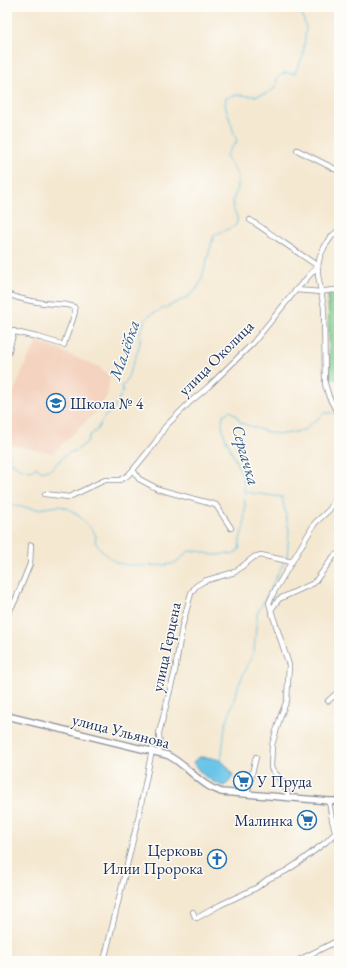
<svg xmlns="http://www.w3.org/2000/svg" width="346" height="968" viewBox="0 0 346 968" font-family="'EB Garamond',serif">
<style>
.built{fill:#f4d3c0}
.green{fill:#81d292;stroke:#4e8078}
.water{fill:#69c5e7;stroke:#427aa2}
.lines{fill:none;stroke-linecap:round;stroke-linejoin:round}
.stream{stroke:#69c5e7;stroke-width:1}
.minor-casing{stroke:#888c98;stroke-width:6}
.major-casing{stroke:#888c98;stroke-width:8}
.minor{stroke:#fff;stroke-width:4.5}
.major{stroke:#fff;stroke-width:5.5}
.labels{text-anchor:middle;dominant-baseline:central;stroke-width:3;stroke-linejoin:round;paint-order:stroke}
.street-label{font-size:16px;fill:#1b2f5e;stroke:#fdfcf7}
.poi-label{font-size:16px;fill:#1b2f5e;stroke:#fdfcf7;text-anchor:start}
.water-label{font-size:17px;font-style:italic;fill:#325c87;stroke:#fdfcf7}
</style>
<rect width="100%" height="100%" fill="#fdfcf7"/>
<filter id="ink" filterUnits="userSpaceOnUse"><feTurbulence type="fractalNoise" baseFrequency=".025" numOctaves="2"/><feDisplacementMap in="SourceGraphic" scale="8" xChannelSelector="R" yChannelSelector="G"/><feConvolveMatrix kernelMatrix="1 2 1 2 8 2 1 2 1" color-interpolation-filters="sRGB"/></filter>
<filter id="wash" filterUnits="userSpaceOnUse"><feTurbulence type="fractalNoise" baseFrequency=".012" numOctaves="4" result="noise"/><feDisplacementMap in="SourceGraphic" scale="16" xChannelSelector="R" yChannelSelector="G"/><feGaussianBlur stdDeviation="0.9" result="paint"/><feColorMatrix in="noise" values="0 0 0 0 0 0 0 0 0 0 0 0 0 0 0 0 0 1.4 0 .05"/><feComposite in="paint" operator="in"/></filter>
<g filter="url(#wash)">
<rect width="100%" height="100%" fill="#f4e8d1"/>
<polygon class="built" points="37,341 99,367 110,377 107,396 95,413 53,453 7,445 7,409 24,367"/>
<polygon class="green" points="339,293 339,379 330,379 328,295 330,294"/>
<path class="water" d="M200 757C217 758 225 759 233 776L229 782 224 786C209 781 201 775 193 762L195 760Z"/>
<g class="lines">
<g class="stream">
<polyline points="7,452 9,453 10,457 7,458"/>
<polyline points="7,459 19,468 31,471 37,467 41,472 51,469 68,453 76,451 87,442 90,435 96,431 105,416 113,410 123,391 121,386 125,384 138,351 140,342 140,333 145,320 150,315 186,298 196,290 201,281 214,235 235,226 237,222 237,216 233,209 233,200 238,187 238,176 226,156 231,148 237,142 225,105 226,98 237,95 255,96 268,93 275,88 278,77 284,73 295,73 303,56 306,27 300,7"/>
<polyline points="245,492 282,497 289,530 287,557 285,559"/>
<path d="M7 505 38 509 59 506 67 508 77 514 93 531 96 536 95 542C101 550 109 559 118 563 126 566 167 567 174 563 180 560 184 556 188 551 191 551 194 551 198 551 208 553 216 558 226 553L233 555 239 550 240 540 244 525 245 509 244 486 242 475 224 435 222 424 223 415 230 411 236 415 240 422 249 426 271 433 284 434 305 430 310 424 319 418 322 414 323 413H332"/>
<polyline points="221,761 225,727 239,684 254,652 257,614 284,562"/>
</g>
</g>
</g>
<g filter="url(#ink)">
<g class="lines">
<defs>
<g id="minor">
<polyline points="297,150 339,171"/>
<path d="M250 220C273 235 295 251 318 266"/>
<polyline points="339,230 332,236 325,246 320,256 318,266 318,275 324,308 325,384 329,397 339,416"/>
<polyline points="296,290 321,292 332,290 339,291"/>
<path d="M7 294C22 300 39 303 55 304 62 305 67 304 74 307 75 308 75 309 75 310 76 315 65 337 64 345L41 338 7 330"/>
<polyline points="7,357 14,331"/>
<polyline points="133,470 139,479 158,489 216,505 231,528"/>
<polyline points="45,494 69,497 105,480 120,480 127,476 133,470 155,443 165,427 190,402 208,387 253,343 296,290 318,266"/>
<polyline points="271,610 269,603 275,590 315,523 329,510 339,494"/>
<polyline points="7,615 15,601 30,564 31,545"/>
<polyline points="328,701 339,691"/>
<path d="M159 752C161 745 159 740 159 733L175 671 182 627 191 593 196 586 204 581 235 572 254 557 261 555 292 562"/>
<polyline points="247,794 256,757"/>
<polyline points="289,798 284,784 271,768 272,745 281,715 287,700 289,665 271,610 279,599 314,583 334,556 339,553"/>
<polyline points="329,801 332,820 339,844"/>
<polyline points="193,912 195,917 197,918 220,905 256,888 268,879 286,871 298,863 326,842 335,833"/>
<polyline points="104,961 138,819 152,750"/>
<polyline points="297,961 339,940"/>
</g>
<path id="major" d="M7 716 167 755C184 763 194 778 210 787 213 789 218 790 221 792L329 801H339"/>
</defs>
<use href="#minor" class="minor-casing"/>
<use href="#major" class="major-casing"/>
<use href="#minor" class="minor"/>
<use href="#major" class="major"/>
</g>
</g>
<defs>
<symbol id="school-ring" viewBox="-11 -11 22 22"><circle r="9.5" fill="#fdfcf7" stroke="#1f6fb2" stroke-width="1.5"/><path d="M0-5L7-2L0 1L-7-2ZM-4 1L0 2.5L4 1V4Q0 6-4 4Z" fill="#1f6fb2"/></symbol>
<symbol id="supermarket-ring" viewBox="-11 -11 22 22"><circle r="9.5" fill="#fdfcf7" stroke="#1f6fb2" stroke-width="1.5"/><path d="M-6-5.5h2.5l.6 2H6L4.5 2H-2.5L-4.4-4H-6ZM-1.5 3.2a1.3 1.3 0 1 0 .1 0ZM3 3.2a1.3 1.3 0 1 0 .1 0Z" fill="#1f6fb2"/></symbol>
<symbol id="church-ring" viewBox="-11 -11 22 22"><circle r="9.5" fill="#fdfcf7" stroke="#1f6fb2" stroke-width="1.5"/><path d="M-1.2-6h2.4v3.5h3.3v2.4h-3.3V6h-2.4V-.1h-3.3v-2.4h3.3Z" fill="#1f6fb2"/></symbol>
</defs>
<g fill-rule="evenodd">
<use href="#school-ring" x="45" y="392" width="22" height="22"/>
<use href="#supermarket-ring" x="232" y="770" width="22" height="22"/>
<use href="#supermarket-ring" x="296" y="809" width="22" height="22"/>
<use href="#church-ring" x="206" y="848" width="22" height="22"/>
</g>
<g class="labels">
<g class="street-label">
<text transform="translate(216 358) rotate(-45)">улица Околица</text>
<text transform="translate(166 647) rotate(-78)">улица Герцена</text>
<text transform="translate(121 731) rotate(14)">улица Ульянова</text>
</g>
<g class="poi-label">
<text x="70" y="403">Школа № 4</text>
<text x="257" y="781">У Пруда</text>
<text x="293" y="820" text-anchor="end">Малинка</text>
<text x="203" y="850" text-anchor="end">Церковь<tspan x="203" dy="18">Илии Пророка</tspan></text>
</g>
<g class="water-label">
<text transform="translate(124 350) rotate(-71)">Малёбка</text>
<text transform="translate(246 455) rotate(74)">Сергачка</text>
</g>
</g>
<rect width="346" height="968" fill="none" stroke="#fdfcf7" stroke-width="24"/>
</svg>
